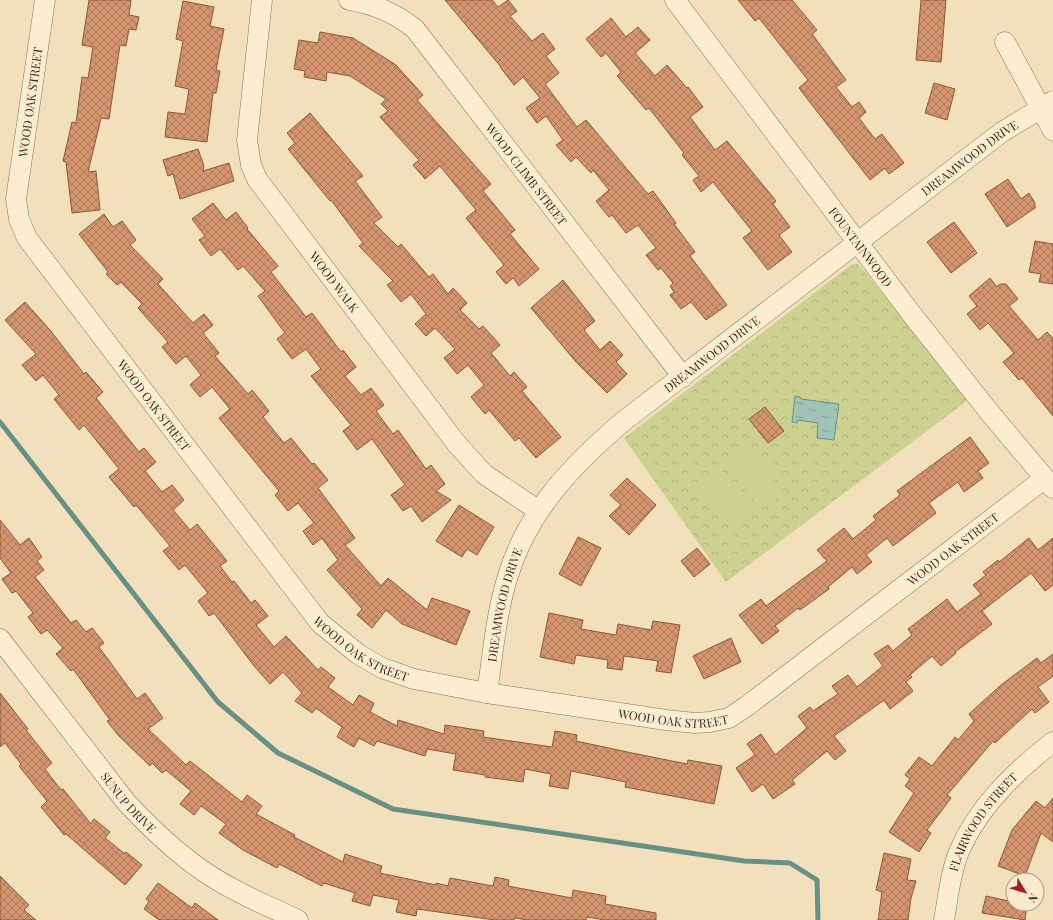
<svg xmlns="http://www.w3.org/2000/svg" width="1053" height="920" viewBox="0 0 1053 920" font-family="'Playfair Display',serif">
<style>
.park{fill:url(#park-crowns)}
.pitch{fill:#ccd190}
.water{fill:url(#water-ripples);stroke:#679185}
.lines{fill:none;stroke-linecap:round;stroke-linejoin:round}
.stream{stroke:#679185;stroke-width:5}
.building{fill:url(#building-cross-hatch);stroke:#8d5637}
.minor-casing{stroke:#8c6f54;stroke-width:21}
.minor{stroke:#fcedd0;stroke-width:20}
.labels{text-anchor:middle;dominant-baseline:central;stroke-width:3;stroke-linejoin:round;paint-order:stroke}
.street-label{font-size:12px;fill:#39281a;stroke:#f9eacd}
</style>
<defs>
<pattern id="park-crowns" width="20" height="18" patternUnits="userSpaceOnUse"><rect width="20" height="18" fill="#ccd190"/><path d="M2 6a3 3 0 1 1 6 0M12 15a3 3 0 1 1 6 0" fill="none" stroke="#b0b37c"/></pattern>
<pattern id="water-ripples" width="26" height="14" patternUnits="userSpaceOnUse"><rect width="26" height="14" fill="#a1c3b7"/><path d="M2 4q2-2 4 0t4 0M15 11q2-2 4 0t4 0" fill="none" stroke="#849e94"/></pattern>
<pattern id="building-cross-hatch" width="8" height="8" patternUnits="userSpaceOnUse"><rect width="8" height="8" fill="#d4956e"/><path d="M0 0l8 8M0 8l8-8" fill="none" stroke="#ad7a5a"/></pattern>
</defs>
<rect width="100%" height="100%" fill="#f2e0bc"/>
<polygon class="park" points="857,264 861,267 968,400 726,582 624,438 851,265"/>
<g class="pitch">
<polygon points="748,446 783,493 761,509 726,463"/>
<polygon points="720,468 755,515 733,531 698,485"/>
</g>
<polygon class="water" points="795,396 800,397 801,399 839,404 834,440 817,438 818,423 798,420 797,423 792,422"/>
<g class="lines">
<polyline class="stream" points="0,422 218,702 278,753 393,809 744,861 790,863 817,880 818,920"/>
</g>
<g class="building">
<polygon points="89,0 131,0 129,15 139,17 136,30 129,29 126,46 120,45 109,119 101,118 88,172 96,171 100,210 72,213 66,162 63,161 72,122 76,123 82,77 88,78 93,47 82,45"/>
<polygon points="445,0 492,0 498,7 508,0 517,11 510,16 532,41 543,33 555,49 546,56 559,73 545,84 577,127 586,120 648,194 653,191 676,223 674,224 695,252 690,256 727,305 706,320 691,302 681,309 670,295 674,292 670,286 673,283 661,268 658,270 646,255 656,248 638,225 626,233 612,215 609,217 596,201 609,190 593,170 591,173 576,157 571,162 556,145 563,140 546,116 537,123 526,108 540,98 523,77 514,85 500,67 501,67"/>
<polygon points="738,0 792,0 817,30 812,34 846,80 836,87 852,107 859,102 866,112 859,118 875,139 882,134 904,163 889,174 885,168 870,180 799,88 808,80 759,18 755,21"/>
<polygon points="921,0 946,0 941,62 916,60"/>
<polygon points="183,1 214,7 210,26 224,29 216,70 220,71 216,93 213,93 207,142 165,137 168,112 185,114 189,89 175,86 183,41 176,39"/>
<polygon points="611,18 626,37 638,27 650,40 635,53 655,76 667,65 687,88 688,87 703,107 690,117 715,150 727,141 776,201 773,204 790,227 779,235 792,252 768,270 743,238 752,231 713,182 701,192 693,180 699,176 682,155 684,153 649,108 646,110 617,76 621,72 606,53 601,57 586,39"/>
<polygon points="320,32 353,38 396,65 423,95 417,100 491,184 483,191 515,230 510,234 539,269 519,286 513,278 506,284 496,272 504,265 466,218 476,210 440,166 425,179 413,165 419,160 380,117 388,111 381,104 386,99 350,76 327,72 326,81 304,77 305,71 294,69 299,40 318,43"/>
<polygon points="934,83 955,89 947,120 925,113"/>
<polygon points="310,113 363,176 355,181 382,217 374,223 398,247 401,244 429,277 433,274 448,294 453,288 467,303 460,310 479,329 483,326 500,345 491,353 510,376 514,372 527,387 522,391 561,437 536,458 519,438 515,441 489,410 485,414 471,397 484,385 468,365 457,374 444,358 455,349 435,328 426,336 415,324 426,314 411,294 401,302 387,285 393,281 359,246 363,243 331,200 330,201 288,149 295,143 287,133"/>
<polygon points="198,149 204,166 203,171 229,163 234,181 180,199 173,174 168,176 163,160"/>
<polygon points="1008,179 1021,199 1029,193 1035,203 1035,208 1007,227 985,194"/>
<polygon points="213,203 226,220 236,212 248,228 247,229 278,266 271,272 306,317 312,313 341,352 343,350 356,367 345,376 361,395 371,388 384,405 376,411 393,434 398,430 426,469 431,465 445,484 436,491 451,500 422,522 411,506 403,511 391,495 405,485 372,439 357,450 343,431 351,425 311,376 321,369 306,349 292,359 277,339 285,333 258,296 265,291 243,266 238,270 220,249 211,256 199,240 205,236 192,219"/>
<polygon points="104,214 113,227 122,221 136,240 130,245 163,279 158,284 193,323 204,314 213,325 203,333 219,353 215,356 248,394 252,390 269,411 263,417 284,443 291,438 312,464 314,463 328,480 318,488 355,538 345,545 381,586 388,578 427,610 432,598 470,611 456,645 402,624 386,610 372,628 357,615 362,609 327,570 338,560 322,538 313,545 303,531 314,523 298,503 288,511 275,495 279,491 219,418 230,409 212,387 200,397 190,385 201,375 186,356 176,364 162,347 168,342 138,308 142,304 121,282 117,285 106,274 108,272 79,234"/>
<polygon points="954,222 977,253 951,273 927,242"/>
<polygon points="1035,241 1053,244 1053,284 1039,282 1041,274 1029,272"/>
<polygon points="990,278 997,287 1000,284 1006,284 1018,299 1009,306 1038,340 1047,332 1053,338 1053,416 1022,378 1019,380 1003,362 1014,353 988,323 980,330 967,314 977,306 969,296"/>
<polygon points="563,280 595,321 584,330 600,350 610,341 623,355 616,362 627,374 607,393 576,362 531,308"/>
<polygon points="25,302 50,330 84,374 86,372 103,392 96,398 139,452 144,448 156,462 145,471 162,492 172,485 184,500 173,510 190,530 197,524 227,561 220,566 232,582 234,581 251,603 255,600 268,616 256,625 274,647 286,636 318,670 321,667 335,678 328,687 353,705 359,695 374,703 370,712 397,726 398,720 444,734 445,725 484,731 483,737 552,747 555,731 577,735 576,741 632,753 687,764 688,760 722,766 714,804 625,787 626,782 571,771 568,789 549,786 551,774 525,769 523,782 485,777 485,775 453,770 456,754 427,749 425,756 377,741 374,746 359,738 354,747 337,737 342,727 316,708 312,713 295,701 302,693 283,672 270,684 254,666 214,613 209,616 198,601 208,593 185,565 179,570 163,551 170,546 136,505 134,507 109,477 119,469 84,425 79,430 54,399 59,395 43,375 36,381 22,365 36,354 5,320"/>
<polygon points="765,407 784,431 768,443 749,419"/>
<polygon points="970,437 989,463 978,471 983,478 964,492 958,482 929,503 936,513 893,546 887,538 866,555 872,562 857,574 852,567 828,587 829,589 800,610 798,608 775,626 779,631 762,644 739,615 761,599 766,606 827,561 817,550 844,528 853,539 876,520 873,516 900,495 897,491"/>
<polygon points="627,478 656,505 629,535 609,516 621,505 610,495"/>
<polygon points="459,505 494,527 477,555 467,549 462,557 436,541"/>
<polygon points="0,520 20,545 29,538 42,557 37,561 44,570 35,577 71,623 76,620 86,632 92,628 104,643 99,647 137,699 145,693 163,718 148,729 186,765 190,761 242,802 247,795 262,806 256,814 295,835 294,837 343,862 345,854 382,866 380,873 436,885 436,883 448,886 450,878 493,886 495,877 509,880 508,886 572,898 573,890 606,896 605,904 656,913 656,920 605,920 587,917 586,920 527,920 515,918 514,920 495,920 417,909 416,916 396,912 399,900 373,895 370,906 352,901 355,893 324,883 322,886 279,864 277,868 243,850 219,833 226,824 201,806 194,815 180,804 191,791 166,770 162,773 152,763 150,766 118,735 107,721 110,720 73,669 71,671 56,654 63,648 47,630 41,634 28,617 33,613 16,591 12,593 2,579 11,573 0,558"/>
<polygon points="578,537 601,548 581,586 559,574"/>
<polygon points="1029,538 1038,550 1053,538 1053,585 1045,591 1031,573 982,611 992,624 955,652 956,653 941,666 932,656 910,675 912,677 906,682 913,691 890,709 884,700 834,736 846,751 835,760 827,751 792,780 795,784 773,799 763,784 752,792 736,768 755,755 747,744 761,734 775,755 807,728 798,716 810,707 813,711 838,694 832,686 848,675 857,687 883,666 874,654 888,645 893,651 912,635 908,629 947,599 957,612 981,594 973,585 986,575 983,572 998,560 999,562"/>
<polygon points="697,548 710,564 694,577 681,561"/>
<polygon points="549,613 583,620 581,629 616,635 618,624 651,630 653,621 680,625 671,673 656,671 658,661 624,656 622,670 607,668 608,660 576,655 574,664 540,657"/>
<polygon points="731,638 741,662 704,679 693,656"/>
<polygon points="1053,654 1053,676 1038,687 1049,702 1035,713 1032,709 995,743 993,741 947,795 951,798 927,830 931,833 919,852 889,832 914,793 905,786 910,779 905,775 919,757 932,766 955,737 958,740 974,721 969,714 1001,685 1037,658 1041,663"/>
<polygon points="0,693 28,729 26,730 52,763 45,769 61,790 63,789 91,824 94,819 110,832 105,838 125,854 126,852 142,865 125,885 66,834 64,835 41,807 47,801 19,766 21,764 5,743 0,747"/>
<polygon points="1053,798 1053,842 1041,833 1025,876 998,866 1012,830 1036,801 1045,808"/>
<polygon points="884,853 911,859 907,880 916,881 911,898 908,920 878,920 882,892 876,890"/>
<polygon points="0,876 29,905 24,910 36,920 0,920"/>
<polygon points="158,883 192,908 195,903 218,920 159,920 144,909 149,901 146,899"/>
<polygon points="986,896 1013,902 1013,904 1027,904 1025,920 982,913"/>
</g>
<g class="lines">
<defs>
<g id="minor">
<path id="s1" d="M45 0 16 199 19 219 27 238 320 623 358 654 382 668 414 679 487 693 666 720 695 723 710 722 729 718 747 706 1044 479"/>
<path id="s2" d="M262 0 247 140 251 165 257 179 456 443 484 474 539 511"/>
<path id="s3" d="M349 0C374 4 395 13 415 29L683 377"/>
<path id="s4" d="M675 0 910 312 990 413 1053 488"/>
<polyline points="1005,42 1053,131"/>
<path id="s5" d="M0 639 126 802C158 836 193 869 235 890 255 901 277 910 298 920"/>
<path id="s6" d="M487 693C493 654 496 613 508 576 527 511 575 462 625 420L1002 132 1053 101"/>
<path id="s7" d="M944 920C948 898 950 875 958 854 977 808 1014 772 1053 742"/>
</g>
</defs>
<use href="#minor" class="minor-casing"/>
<use href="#minor" class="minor"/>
</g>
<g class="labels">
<g class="street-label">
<text transform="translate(30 102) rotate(-82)">WOOD OAK STREET</text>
<text stroke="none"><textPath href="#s6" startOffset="750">DREAMWOOD DRIVE</textPath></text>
<text stroke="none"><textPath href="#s3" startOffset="256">WOOD CLIMB STREET</textPath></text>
<text stroke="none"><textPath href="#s4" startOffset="309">FOUNTAINWOOD</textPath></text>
<text stroke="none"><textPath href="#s2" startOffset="310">WOOD WALK</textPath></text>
<text stroke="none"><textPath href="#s6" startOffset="426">DREAMWOOD DRIVE</textPath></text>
<text stroke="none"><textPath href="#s1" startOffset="452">WOOD OAK STREET</textPath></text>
<text stroke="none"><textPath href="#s1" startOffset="1436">WOOD OAK STREET</textPath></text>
<text stroke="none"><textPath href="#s6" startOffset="90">DREAMWOOD DRIVE</textPath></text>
<text stroke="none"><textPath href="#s1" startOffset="775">WOOD OAK STREET</textPath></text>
<text stroke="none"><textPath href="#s1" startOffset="1099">WOOD OAK STREET</textPath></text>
<text stroke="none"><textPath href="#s5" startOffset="208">SUNUP DRIVE</textPath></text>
<text stroke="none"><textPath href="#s7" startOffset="108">FLAIRWOOD STREET</textPath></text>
</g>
</g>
<g transform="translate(1025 892) rotate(128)"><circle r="19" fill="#f9eacd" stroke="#ac9c85"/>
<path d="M0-3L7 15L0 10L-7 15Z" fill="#a11e24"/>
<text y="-6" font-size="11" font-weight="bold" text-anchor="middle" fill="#39281a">N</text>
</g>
</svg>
